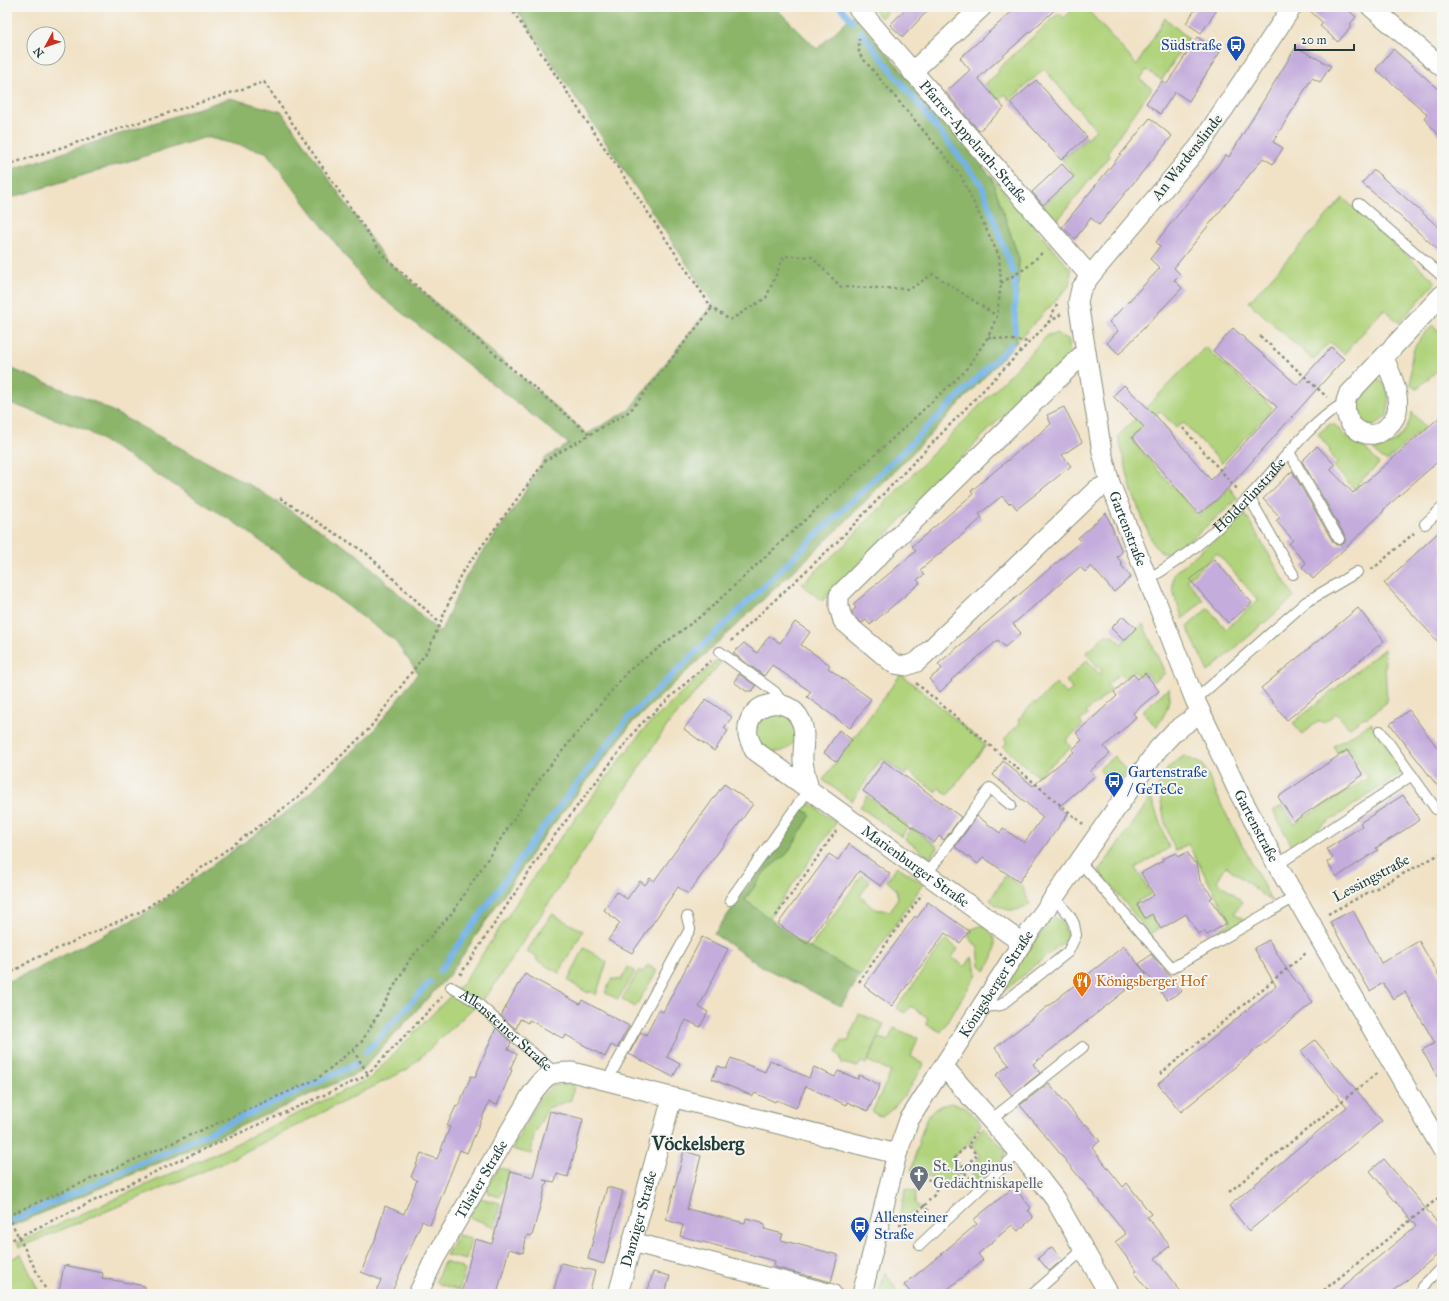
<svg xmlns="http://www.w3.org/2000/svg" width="1449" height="1301" viewBox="0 0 1449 1301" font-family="'IM FELL Great Primer',serif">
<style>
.green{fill:#b0d37b;stroke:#688858}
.forest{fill:#8cb56b;stroke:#567950}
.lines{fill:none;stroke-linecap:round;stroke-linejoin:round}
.stream{stroke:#74b3e7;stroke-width:6}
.building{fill:#c4acdc}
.service-casing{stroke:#88907d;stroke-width:12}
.minor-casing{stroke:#88907d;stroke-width:21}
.path{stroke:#88907d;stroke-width:2.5;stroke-dasharray:3 3;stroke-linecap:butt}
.service{stroke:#fff;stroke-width:10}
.minor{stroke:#fff;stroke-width:19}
.labels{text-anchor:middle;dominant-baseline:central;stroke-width:4;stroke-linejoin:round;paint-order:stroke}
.transit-label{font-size:15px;fill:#164399;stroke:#f6f6f2;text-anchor:start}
.street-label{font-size:15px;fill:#1f3d34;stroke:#f6f6f2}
.food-label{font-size:15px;fill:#c56008;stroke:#f6f6f2;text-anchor:start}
.worship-label{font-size:15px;fill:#5b616d;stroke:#f6f6f2;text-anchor:start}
.district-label{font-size:19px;font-weight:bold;fill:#1f3d34;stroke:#f6f6f2}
</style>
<rect width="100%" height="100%" fill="#f6f6f2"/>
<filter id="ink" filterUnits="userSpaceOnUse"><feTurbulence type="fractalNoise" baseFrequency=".025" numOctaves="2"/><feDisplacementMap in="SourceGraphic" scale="8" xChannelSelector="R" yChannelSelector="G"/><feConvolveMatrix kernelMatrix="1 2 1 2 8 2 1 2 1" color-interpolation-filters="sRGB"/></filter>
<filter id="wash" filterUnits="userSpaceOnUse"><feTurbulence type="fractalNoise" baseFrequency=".012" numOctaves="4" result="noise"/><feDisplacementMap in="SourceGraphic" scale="16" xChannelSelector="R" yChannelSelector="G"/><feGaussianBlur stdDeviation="0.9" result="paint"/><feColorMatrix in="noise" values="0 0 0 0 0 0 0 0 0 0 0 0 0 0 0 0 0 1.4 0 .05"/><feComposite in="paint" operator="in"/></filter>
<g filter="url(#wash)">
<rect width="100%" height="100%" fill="#f1e2c6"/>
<g class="green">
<polygon points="872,7 902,7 896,13 890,8 881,18"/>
<polygon points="1075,7 1085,7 1137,65 1165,18 1188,38 1162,80 1146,70 1140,80 1152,88 1107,153 1110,155 1056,222 1043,206 1076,177 1062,160 1096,130 1044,69 1010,100 1005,94 999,100 985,84 999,72 998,69 1059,13 1064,18"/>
<polygon points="991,176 1071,270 1070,285 1016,343 1019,259"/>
<polygon points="1343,198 1436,282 1399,323 1384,309 1344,354 1330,342 1313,360 1249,302"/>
<path d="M1433 325 1442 335V366L1418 388 1411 386C1410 353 1410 348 1433 325Z"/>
<polygon points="1057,333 1069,340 1070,360 1016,413 1010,408 822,601 802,584 842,547 1048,335"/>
<polygon points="1205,347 1273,408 1222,463 1183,422 1176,428 1160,411 1130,438 1198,516 1226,493 1224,490 1229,487 1238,499 1174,554 1163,553 1154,546 1132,492 1118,436"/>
<path d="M1379 380C1391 387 1389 404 1387 416L1374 426C1340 423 1359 388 1379 380Z"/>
<path d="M1412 412 1425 427 1387 461 1384 459 1383 460 1373 450C1394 449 1409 430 1412 412Z"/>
<polygon points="1330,424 1335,425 1346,437 1366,449 1379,464 1357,484 1359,486 1355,490 1334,467 1337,463 1331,456 1329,448 1318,434"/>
<path d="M1245 514 1294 597 1208 672 1187 627 1208 608 1226 629 1258 600 1217 553 1187 580 1203 600 1183 619C1178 604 1168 588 1175 572Z"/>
<polygon points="1143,624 1165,673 1154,682 1145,672 1139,677 1134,671 1125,678 1120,673 1107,685 1112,690 1086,712 1088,715 1080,721 1083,725 1066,740 1071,748 1037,776 1003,747 1007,742 1004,739 1020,723 1018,720 1034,702 1036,704 1056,683 1067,694 1072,689 1066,681 1087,660 1099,674 1102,671 1086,653 1106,634 1111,637 1113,635 1121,644"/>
<polygon points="1384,649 1387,702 1368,717 1362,718 1349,728 1336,713 1325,722 1317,722 1302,735 1293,723"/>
<polygon points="720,657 723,660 667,726 488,994 408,1069 223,1163 20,1247 17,1243 219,1152 370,1078 464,982 554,846 644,729"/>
<polygon points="901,674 986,745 948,795 939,788 935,792 908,771 905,775 882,758 852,801 823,780"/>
<path d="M1169 688C1171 703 1165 716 1156 727L1144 713V709Z"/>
<circle cx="776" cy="732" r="20"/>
<polygon points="1371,723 1400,764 1403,772 1292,846 1273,811 1282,806 1294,824 1368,778 1348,747 1337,753 1334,746"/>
<polygon points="1114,756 1127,772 1115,788 1099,769"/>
<polygon points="1184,756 1203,765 1223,808 1272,902 1226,866 1217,881 1243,902 1234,913 1245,920 1208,941 1206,938 1231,923 1188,844 1175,851 1165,823 1158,785 1169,767"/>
<polygon points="867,796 908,825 902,837 860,807"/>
<polygon points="1151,798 1169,848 1136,868 1151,894 1135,903 1144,920 1151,916 1159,928 1150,934 1099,871"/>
<polygon points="809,802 836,823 769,918 745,900 766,870 787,854 811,815 803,809"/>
<polygon points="912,828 938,847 930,858 905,839"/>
<polygon points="897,866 923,884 861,975 810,948 862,875 870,881 860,896 874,909 890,911 898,898 896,889 887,881"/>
<path d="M1005 876 1022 887 1030 904C1017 914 1002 911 990 900Z"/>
<polygon points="552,914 583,931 559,973 536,960 537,957 527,951"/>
<polygon points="1053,916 1062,923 1068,938 1001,994 999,992"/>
<path d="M983 925C1001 939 997 954 985 971L980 965 978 948 968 936 972 929Z"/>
<polygon points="946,939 958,949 952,957 965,967 972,957 977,974 941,1032 926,1024 928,1018 911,1006 905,1013 896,1008"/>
<polygon points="584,948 607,962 596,995 590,991 588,993 568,981"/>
<polygon points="648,965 657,971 635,1007 622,999 639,970 643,972"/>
<polygon points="628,967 635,972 618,999 605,993 612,979 621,980"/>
<polygon points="859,1014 884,1024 866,1064 861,1062 858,1067 842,1063 840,1056 836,1053 842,1040 848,1042"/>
<path d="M894 1028 918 1038 911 1056 924 1065C912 1084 901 1104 882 1117L872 1112 891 1072 868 1061 879 1038 888 1041Z"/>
<polygon points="564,1084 574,1085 571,1100 548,1108 534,1135 531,1154 512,1149 540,1098 552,1086"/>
<path d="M951 1103 966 1107 981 1124 968 1143 952 1158 961 1168V1172L948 1183 911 1172C915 1157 922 1124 931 1112 936 1106 945 1105 951 1103Z"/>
<polygon points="983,1127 1006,1151 1004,1158 979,1182 968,1168 981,1156 971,1145"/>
<polygon points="499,1168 509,1170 503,1192 502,1192 500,1197 488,1193 489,1190 485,1189"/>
<polygon points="906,1189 916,1192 915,1204 919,1206 902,1223 899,1223 898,1221"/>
<polygon points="480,1198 500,1203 495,1227 469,1217"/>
<polygon points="458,1235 471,1238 466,1260 446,1255"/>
<polygon points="21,1254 40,1294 7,1294 7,1261"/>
<polygon points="444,1262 462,1267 462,1269 465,1270 459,1290 439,1284 436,1281"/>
<polygon points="885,1272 899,1294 879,1294"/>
</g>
<g class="forest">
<polygon points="515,7 775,7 817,49 854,14 991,176 1019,259 1016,343 938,427 832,535 633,722 541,840 450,974 360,1072 175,1156 7,1228 7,982 37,969 146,913 299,803 373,732 418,673 395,641 240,526 86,430 7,402 7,367 97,403 257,489 358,555 440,633 466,576 518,503 545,458 569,444 369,287 266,152 206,137 7,199 7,171 230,98 282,112 385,259 587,434 629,410 713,303"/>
<polygon points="803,809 811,815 787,854 766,870 745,900 806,946 861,975 841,1006 761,966 714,934"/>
</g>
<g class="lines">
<g class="stream">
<polyline points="840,7 853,22"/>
<polyline points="861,32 981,184 1013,272"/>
<polyline points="1015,280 1015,332"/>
<polyline points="440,971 536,837 628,718 931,424 1011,344"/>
<polyline points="366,1052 430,982"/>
<polyline points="14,1220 169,1151 356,1064"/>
<polyline points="7,1224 7,1223"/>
</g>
</g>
<g id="blocks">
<g class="building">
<polygon points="907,7 931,7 903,37 890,25"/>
<polygon points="1017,7 1058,7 978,78 1004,108 979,131 946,92 970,70 960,58"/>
<polygon points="1197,7 1219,7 1201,33 1186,23"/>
<polygon points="1306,7 1345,7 1356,17 1350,24 1352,26 1338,42 1320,26 1323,23"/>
<polygon points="1197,37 1220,52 1189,101 1175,92 1160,114 1146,103 1162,81 1167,84"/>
<polygon points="1296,47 1331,66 1320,82 1312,78 1273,142 1283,148 1273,164 1263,158 1174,268 1180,274 1174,280 1182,288 1119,354 1107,343 1118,331 1109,322 1160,268 1150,259 1160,246 1156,242 1226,155 1229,157"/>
<polygon points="1393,49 1442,92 1442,139 1424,118 1427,114 1376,69"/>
<polygon points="1036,80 1087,137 1061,160 1010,103"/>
<polygon points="1150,118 1172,136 1099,225 1091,218 1075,239 1062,227"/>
<polygon points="1062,164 1074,177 1043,205 1032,192"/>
<polygon points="1374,170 1442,230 1442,253 1362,183"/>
<polygon points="1233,328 1297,385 1331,347 1344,359 1220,497 1199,514 1132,437 1144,427 1113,396 1124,385 1157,417 1211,480 1277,407 1213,351"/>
<polygon points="1064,407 1082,442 1062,455 1071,466 1017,509 1011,502 1009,504 1002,496 979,514 982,518 920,570 924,575 917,580 920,583 870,625 866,620 862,623 853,615 852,611 856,608 853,604 916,551 912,546 973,494 971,491 1051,424 1047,415"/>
<polygon points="1442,415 1442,458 1384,509 1383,512 1313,579 1302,567 1306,563 1289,544 1293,540 1276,521 1280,517 1263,499 1292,471 1333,542 1336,545 1342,545 1345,542 1345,536 1302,461 1317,446 1335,465 1330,469 1353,493"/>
<polygon points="1106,513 1122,552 1117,557 1123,564 1121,565 1131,577 1114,592 1091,566 1085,572 1080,567 1013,624 1021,633 1005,647 998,640 951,680 952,681 940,692 929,679 942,669 938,664 1081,542 1078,538"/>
<polygon points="1442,529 1442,646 1384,583"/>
<polygon points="1214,559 1252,603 1228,623 1190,580"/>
<polygon points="1358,608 1384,641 1287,720 1261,688"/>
<polygon points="1123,616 1136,628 1124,641 1111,628"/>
<polygon points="795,622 810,632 801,645 830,665 828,668 871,699 850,728 807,697 811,692 772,665 764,676 733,653 744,643 757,653 769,636 780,643"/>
<polygon points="1145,673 1159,691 1133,713 1136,717 1104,747 1110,754 1090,771 1095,776 1059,807 1068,814 1019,882 983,857 978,864 955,847 977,816 1000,833 1003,828 1024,843 1043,817 993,775 1003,761 1033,786 1074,752 1072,750 1082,740 1076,733 1117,696 1114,692 1133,674 1138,679"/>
<polygon points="739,674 756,686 752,691 746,691 734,682"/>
<polygon points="706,699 732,717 724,728 728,731 714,751 684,729"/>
<polygon points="1409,710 1442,754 1442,792 1390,724"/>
<polygon points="839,730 852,740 837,762 824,753"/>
<polygon points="1347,750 1363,775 1294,821 1278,797"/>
<polygon points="884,761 961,817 944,840 939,836 934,843 863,791"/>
<polygon points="724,784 753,804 688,894 678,887 632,953 608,940 620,923 604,910 617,892 627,899 640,881 645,885 650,878 654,881"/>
<polygon points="1403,795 1420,820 1376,848 1378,850 1337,877 1327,862 1333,858 1327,849 1362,826 1360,823"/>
<polygon points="849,844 890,874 881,886 859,871 807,944 778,924 829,854 838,860"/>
<polygon points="1187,852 1194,863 1197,862 1200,881 1213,897 1210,899 1227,923 1207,935 1204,931 1198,934 1186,914 1161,929 1152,914 1145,918 1137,905 1154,895 1141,873 1163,861 1162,859 1176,853 1178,857"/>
<polygon points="928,902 969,931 960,943 945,933 892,1006 864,986 915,916 917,918"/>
<polygon points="1353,910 1381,963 1419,941 1442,981 1442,1085 1422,1050 1435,1043 1405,992 1393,999 1383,983 1370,991 1330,922"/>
<polygon points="702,937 728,949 699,1007 708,1012 700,1027 686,1020 667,1057 680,1064 673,1077 629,1054 641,1032 646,1035 659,1010 663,1012"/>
<polygon points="1269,940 1287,970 1313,1002 1181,1112 1158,1084 1276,986 1254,948"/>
<polygon points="1124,946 1146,974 1033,1064 1040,1073 1012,1095 996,1075 1009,1065 995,1048"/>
<polygon points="1151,954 1182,991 1167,1000 1139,964"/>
<polygon points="525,974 580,1004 582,1000 629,1026 617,1048 611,1045 605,1057 566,1035 564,1039 529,1020 528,1023 520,1019 516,1029 501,1016 518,984 519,985"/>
<polygon points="496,1028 511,1042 508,1050 517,1054 510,1069 512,1070 497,1105 489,1102 467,1153 460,1150 430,1225 422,1221 391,1294 375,1294 381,1280 361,1272 375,1240 385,1206 404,1214 417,1180 411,1177 421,1153 437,1159 450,1127 447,1126 456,1106 458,1107 471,1076 475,1077"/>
<polygon points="1315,1040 1382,1121 1249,1231 1229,1206 1347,1107 1301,1051"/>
<polygon points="731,1058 765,1072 770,1060 809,1078 814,1067 835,1077 838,1071 858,1079 859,1075 880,1085 868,1111 847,1102 846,1105 806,1086 796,1108 776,1100 775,1102 755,1093 753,1096 712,1079 718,1066 726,1069"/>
<polygon points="1049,1083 1084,1125 1086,1124 1100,1141 1092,1148 1123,1187 1127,1183 1151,1214 1147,1217 1170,1246 1155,1258 1182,1294 1151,1294 1134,1273 1137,1271 1115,1242 1126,1234 1020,1105"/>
<polygon points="550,1111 583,1119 568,1177 557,1174 555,1182 543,1180 547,1181 532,1236 527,1235 523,1253 509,1249 497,1294 473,1294 462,1291 475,1239 492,1244 511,1171 533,1177"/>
<polygon points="684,1151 701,1156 687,1209 745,1223 746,1218 762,1222 762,1224 765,1225 764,1229 783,1234 781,1240 838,1255 831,1282 774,1267 775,1261 680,1236 683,1225 666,1220"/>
<polygon points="1384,1159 1442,1228 1442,1251 1390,1294 1334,1294 1416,1226 1370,1171"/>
<polygon points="607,1187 623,1191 604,1264 588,1259"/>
<polygon points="1014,1187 1031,1208 1028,1211 1033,1218 1018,1231 1012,1225 978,1254 983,1260 942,1294 912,1294 904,1285 977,1224 973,1220"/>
<polygon points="1052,1247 1062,1260 1049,1271 1038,1258"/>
<polygon points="561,1263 595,1271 589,1294 553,1294"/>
<polygon points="64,1265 103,1273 102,1278 145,1286 145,1294 71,1294 59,1292"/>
<polygon points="653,1272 670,1276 665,1294 647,1294"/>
</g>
</g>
</g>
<g filter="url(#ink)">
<use href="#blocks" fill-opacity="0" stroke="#88907d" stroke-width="1"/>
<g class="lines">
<defs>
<g id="service">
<polyline points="1359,204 1442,276"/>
<polyline points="1289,452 1339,539"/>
<polyline points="1249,497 1293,574"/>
<polyline points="1425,524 1442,508"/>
<path id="s1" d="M1148 579C1185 558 1220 528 1249 497 1280 465 1306 426 1344 403"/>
<polyline points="720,652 775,692 783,704"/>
<polyline points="1195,700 1306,602 1357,572"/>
<polyline points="1380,731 1436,809"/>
<polyline points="1080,862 1172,968 1295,897"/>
<polyline points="1277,865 1412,775"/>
<polyline points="926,875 990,788 1011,805"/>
<polyline points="730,900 809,789"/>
<path id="s2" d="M451 987 475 1001 554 1072"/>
<polyline points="979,1008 1001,1005 1068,952 1076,935 1074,924 1070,916 1055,898"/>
<polyline points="607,1081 690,929 687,917"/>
<polyline points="992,1119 1083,1047"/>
<polyline points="920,1245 1019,1152"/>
<polyline points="1033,1294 1083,1250"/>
<polyline points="1421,1294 1422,1287 1442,1267"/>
</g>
<g id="minor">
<path id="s3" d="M857 7 1090 276"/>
<path id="s4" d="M1292 7 1198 148 1090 276 1081 289 1078 302 1102 452 1110 483 1195 700 1238 791 1277 865 1442 1149"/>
<polyline points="1371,7 1442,67"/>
<polyline points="912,72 982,7"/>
<polyline points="1086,351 839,595 839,607 843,621 894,664 906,666 917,662 1096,490 1110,483"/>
<path d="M1384 358C1391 374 1400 393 1397 411 1396 416 1393 421 1390 424 1369 450 1336 422 1348 395L1442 295"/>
<path id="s5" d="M809 789C807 780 804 771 803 761 802 748 807 734 801 721 788 692 744 702 748 735 749 740 752 745 754 750L1022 943"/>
<polyline points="944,1067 1019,1152 1055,1199 1109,1294"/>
<polyline points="632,1242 832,1294"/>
<path id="s6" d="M418 1294 435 1258 531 1095C546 1075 548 1072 572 1072L897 1154"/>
<path id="s7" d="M618 1294 672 1098"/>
<path id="s8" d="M862 1294 897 1154 909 1120 1022 943 1158 749 1174 732 1200 713"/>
</g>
</defs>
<use href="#service" class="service-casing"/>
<use href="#minor" class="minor-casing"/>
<g class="path">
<polyline points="510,7 712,308 730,320 766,298 784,256 812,257 841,287 910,289 933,274 997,316"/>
<polyline points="7,165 264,82 383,255 437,305 589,434"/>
<polyline points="1001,283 1026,268 1044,251"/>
<polyline points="1048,323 1058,302"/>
<polyline points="1260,336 1327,397"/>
<polyline points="988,337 1029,342"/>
<polyline points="1183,428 1237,489"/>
<polyline points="280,498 366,553 440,623"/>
<polyline points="1371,569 1374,568 1414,533"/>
<polyline points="731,641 837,542 1047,324 1061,314"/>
<polyline points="916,683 1083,824"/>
<polyline points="1328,914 1442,853"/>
<polyline points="776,916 836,831"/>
<polyline points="7,975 32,960 144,910 296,799 369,729 429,649 461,574 546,460 630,411 712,308"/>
<polyline points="460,975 548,844 639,726 710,661"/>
<polyline points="859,982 922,894"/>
<polyline points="353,1050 368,1074"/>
<polyline points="1160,1074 1306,953"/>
<polyline points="964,1167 955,1157 968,1145"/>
<polyline points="910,1175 938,1182 935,1194 925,1205 930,1216"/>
<polyline points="971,1179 963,1171 964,1167 977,1155 968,1145 976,1133"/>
<polyline points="938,1182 948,1186 963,1171"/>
<polyline points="7,1192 8,1216 48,1294"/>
<polyline points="1229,1192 1377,1073"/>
<polyline points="7,1216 317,1079 361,1043 410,959 452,913 544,773 628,671 705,613 965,371 988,337 997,316 1001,283 999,256 960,174 859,54 859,39"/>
<polyline points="899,1225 905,1224 925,1205"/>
<polyline points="7,1242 178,1161 366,1076 442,997"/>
<polyline points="1319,1294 1442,1195"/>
</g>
<use href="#service" class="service"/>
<use href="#minor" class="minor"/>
</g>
</g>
<defs>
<symbol id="bus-pin" viewBox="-11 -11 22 30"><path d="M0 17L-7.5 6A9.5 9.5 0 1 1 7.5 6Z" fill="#1a4fb4" stroke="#f6f6f2"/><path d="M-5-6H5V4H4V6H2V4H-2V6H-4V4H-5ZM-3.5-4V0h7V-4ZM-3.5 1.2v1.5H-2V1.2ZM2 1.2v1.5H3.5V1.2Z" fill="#fff"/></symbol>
<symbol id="restaurant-pin" viewBox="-11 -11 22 30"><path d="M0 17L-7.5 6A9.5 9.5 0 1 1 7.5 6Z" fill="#e8710a" stroke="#f6f6f2"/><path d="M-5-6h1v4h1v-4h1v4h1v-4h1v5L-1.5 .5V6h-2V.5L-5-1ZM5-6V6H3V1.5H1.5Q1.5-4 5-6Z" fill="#fff"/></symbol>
<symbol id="church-pin" viewBox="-11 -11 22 30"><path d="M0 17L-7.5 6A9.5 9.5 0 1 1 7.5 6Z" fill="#6b7280" stroke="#f6f6f2"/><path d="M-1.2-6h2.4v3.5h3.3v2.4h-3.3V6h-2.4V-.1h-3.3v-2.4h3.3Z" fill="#fff"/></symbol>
</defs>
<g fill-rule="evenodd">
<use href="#bus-pin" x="1225" y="34" width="22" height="30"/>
<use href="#bus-pin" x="1103" y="770" width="22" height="30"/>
<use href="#restaurant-pin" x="1071" y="970" width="22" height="30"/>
<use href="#church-pin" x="908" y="1164" width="22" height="30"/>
<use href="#bus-pin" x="849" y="1215" width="22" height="30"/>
</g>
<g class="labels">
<g class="transit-label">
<text x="1222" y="45" text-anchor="end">Südstraße</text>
<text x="1128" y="772">Gartenstraße<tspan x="1128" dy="17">/ GeTeCe</tspan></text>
<text x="874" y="1217">Allensteiner<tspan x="874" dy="17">Straße</tspan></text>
</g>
<g class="street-label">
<text stroke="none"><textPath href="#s3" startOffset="178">Pfarrer-Appelrath-Straße</textPath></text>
<text transform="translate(1187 157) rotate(-52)">An Wardenslinde</text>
<text stroke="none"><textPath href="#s1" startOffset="132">Hölderlinstraße</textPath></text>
<text stroke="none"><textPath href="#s4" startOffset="599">Gartenstraße</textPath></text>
<text stroke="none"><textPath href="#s4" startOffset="923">Gartenstraße</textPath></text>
<text stroke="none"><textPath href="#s5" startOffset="364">Marienburger Straße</textPath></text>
<text transform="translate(1371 878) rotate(-28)">Lessingstraße</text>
<text stroke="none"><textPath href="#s8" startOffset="342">Königsberger Straße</textPath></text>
<text stroke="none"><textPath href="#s2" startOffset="70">Allensteiner Straße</textPath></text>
<text stroke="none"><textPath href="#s6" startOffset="131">Tilsiter Straße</textPath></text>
<text stroke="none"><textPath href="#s7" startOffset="78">Danziger Straße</textPath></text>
</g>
<g class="food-label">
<text x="1096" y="981">Königsberger Hof</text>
</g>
<g class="worship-label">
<text x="933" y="1166">St. Longinus<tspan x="933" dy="17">Gedächtniskapelle</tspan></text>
</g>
<g class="district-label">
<text x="698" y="1143">Vöckelsberg</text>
</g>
</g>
<rect width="1449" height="1301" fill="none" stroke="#f6f6f2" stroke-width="24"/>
<g transform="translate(46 46) rotate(230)"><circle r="19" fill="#f6f6f2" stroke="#a0aca6"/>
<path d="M0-3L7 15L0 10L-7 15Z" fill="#c8321e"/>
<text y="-6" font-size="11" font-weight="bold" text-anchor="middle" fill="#1f3d34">N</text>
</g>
<path d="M1295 44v6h59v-6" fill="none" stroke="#1f3d34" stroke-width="2"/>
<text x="1301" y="44" font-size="12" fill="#1f3d34" stroke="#f6f6f2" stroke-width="3" paint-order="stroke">20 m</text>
</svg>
